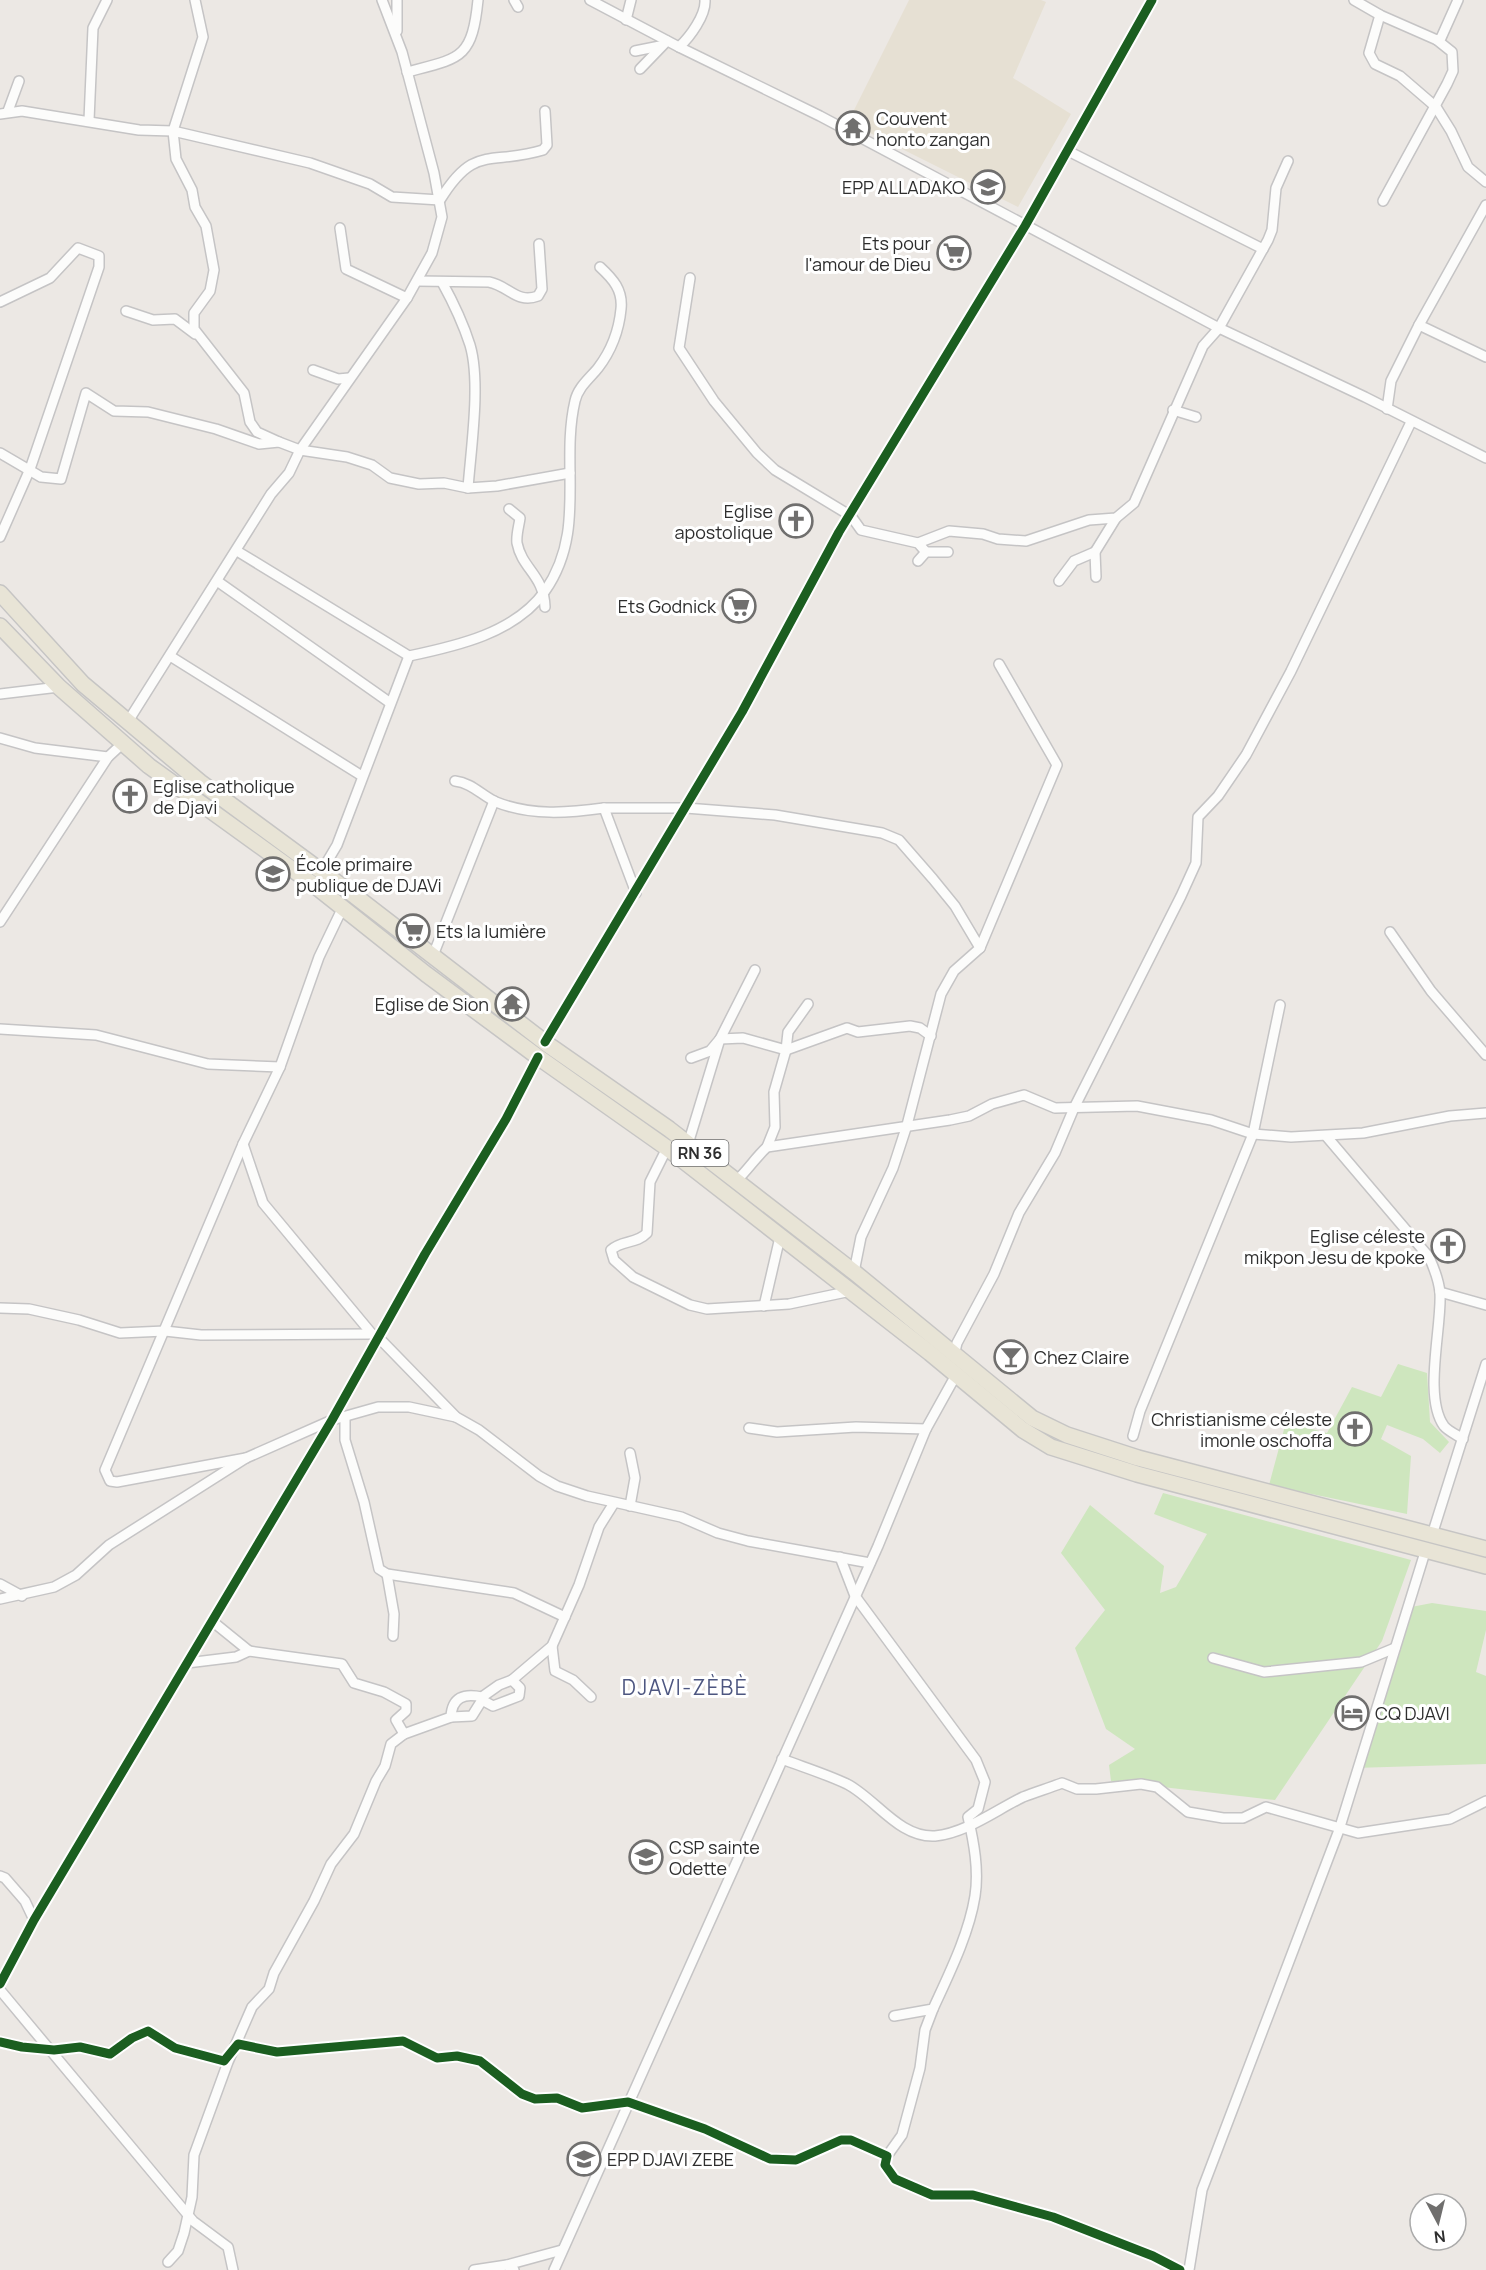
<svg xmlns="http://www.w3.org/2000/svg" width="1486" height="2270" viewBox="0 0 1486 2270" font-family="Manrope,sans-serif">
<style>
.education{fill:#e6e0d3}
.green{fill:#cee6be}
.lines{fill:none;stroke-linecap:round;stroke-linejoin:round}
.minor-casing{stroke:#c5c4c5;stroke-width:12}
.primary-casing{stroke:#c6c5c4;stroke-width:18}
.minor{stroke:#fcfcfb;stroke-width:9}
.primary{stroke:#e8e4d6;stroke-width:15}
.cycleway-casing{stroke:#fff;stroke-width:13}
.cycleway{stroke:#1b5e20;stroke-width:9}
.labels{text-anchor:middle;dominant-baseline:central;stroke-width:6;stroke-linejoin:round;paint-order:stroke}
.shield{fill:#fff;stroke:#6d6d6d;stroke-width:1.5}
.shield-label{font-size:16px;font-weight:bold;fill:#2e2e2e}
.poi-label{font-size:18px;fill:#2e2e2e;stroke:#fff;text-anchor:start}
.quarter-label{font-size:21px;letter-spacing:1.5px;fill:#4d5680;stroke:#fff}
</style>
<rect width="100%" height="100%" fill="#ece8e4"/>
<polygon class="education" points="909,0 1041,0 1046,2 1013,78 1071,114 1018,207 848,122"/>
<g class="green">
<polygon points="1398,1364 1427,1373 1430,1422 1449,1442 1440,1453 1423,1439 1387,1425 1381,1439 1411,1456 1407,1514 1269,1485 1286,1422 1327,1433 1352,1387 1381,1397"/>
<polygon points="1163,1493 1411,1560 1382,1641 1275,1800 1111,1781 1109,1765 1135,1749 1106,1729 1075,1648 1105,1610 1061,1553 1090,1505 1164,1566 1160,1593 1176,1587 1207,1534 1154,1514"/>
<polygon points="1432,1603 1486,1611 1486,1630 1476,1672 1486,1676 1486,1764 1354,1768 1406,1608"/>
</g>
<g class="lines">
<defs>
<g id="minor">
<polyline points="195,0 203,37 173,131 176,159 192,190 195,207 206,226 214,270 210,291 194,313 194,329 244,393 250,422 257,432 279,442"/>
<polyline points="397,0 397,31"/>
<polyline points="514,0 518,7"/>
<polyline points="590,0 679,47 820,116 1219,328 1365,397 1486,458"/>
<polyline points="1354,0 1380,15 1437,40 1441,38 1458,0"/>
<polyline points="1380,15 1369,53 1375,64 1400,76 1436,107 1451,131 1468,167 1486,182"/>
<polyline points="626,20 631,0"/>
<path d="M679 47C690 37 706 15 705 0"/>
<polyline points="635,51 660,46"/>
<polyline points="640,69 667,41"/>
<path d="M407 72C461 58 472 59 478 0"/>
<polyline points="8,111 19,81"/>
<path d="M0 114 22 111 139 130 173 131 310 163 370 184 392 197 440 200C475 143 490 166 543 150L547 145 545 111"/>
<polyline points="89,120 93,28 107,0"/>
<polyline points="1068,151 1263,249"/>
<polyline points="1383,201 1447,84 1453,71 1452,52 1437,40"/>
<polyline points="1486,205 1419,325 1486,357"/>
<polyline points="340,228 346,269 407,298"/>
<polyline points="690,278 679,348 714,401 757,453 775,470 851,516 861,530 918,543 926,552"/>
<path d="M417 281 489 282C509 286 517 304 538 296L542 289 539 244"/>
<path d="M442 282C453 302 463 323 470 345 481 382 471 448 468 488"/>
<polyline points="0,302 50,278 78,248 99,256 99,267 30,469 0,537"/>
<polyline points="126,311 153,320 175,319 195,334"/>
<polyline points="313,370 338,379 349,378"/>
<polyline points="1387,409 1391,381 1419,325"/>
<polyline points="1173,410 1196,417"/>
<polyline points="0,453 41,477 61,479 86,393 114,411 148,412 216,429 259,444 279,442 300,450 347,457 372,465 390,478 419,484 444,483 468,488 497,486 570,473"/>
<path d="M509 509 520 518C519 526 516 535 517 543 522 569 544 575 545 607"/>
<polyline points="918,543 949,531 983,534 998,539 1026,541 1089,520 1116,518 1134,503 1203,346 1219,328 1268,240 1272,230 1276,188 1288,161"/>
<path d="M237 551 409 656C457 646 515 633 545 591 587 531 560 465 575 401 578 387 590 378 598 368 611 351 619 330 621 309 623 290 613 279 600 267"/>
<polyline points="918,561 926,552 948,552"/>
<polyline points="1096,577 1095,552 1116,518"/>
<polyline points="217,581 389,702"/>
<polyline points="1059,581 1074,561 1095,552"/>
<polyline points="170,656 362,776"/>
<polyline points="0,694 59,687"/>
<polyline points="127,723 271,494 289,473 300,450 407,298 432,253 442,217 434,173 402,52 382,0"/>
<polyline points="0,738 35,748 108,757"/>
<path d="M455 781C472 783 481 795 496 802 531 816 568 813 604 808"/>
<polyline points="321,872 337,845 409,656"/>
<polyline points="636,893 604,808 686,808 775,815 882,833 899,840 933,879 955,906 980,948 954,971 941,994 907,1125 893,1168 861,1237 854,1272"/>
<polyline points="0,922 108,757 122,744"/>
<polyline points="1390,932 1431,991 1486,1055"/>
<polyline points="980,948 1057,765 999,664"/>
<polyline points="432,958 494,801"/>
<polyline points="0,1029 96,1035 208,1064 280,1067"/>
<polyline points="545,1042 742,712 839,532 1025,226 1152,0"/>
<polyline points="691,1058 710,1051 720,1039 743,1038 786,1050 847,1028 858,1032 910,1026 920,1028 931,1036"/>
<path d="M1327 1137 1429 1257C1434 1268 1439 1281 1440 1293 1442 1327 1423 1397 1444 1426 1448 1431 1457 1435 1463 1439"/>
<polyline points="243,1144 263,1203 372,1334 379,1338 456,1417 479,1430 539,1476 557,1486 587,1496 681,1517 718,1533 748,1541 870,1563"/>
<polyline points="688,1144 720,1039 755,970"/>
<polyline points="767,1147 775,1127 774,1092 786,1050 788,1032 808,1004"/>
<path d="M667 1148 650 1182 647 1233C637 1244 621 1240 611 1250L614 1260 633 1277 690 1305 707 1309 789 1304 851 1291"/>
<path d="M736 1181C748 1170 755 1158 767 1147L950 1120 969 1116 992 1104 1024 1095 1055 1108 1137 1106 1211 1120 1253 1134 1291 1137 1363 1133 1450 1116 1486 1113"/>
<polyline points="1440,1292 1486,1305"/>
<polyline points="764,1306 780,1237"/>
<polyline points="0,1308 29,1309 79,1320 120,1333 165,1331 201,1335 372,1334"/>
<polyline points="954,1356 957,1343 994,1274 1019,1213 1055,1153 1074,1108 1181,896 1196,863 1198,817 1218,796 1246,755 1291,671 1411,422"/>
<polyline points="345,1417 345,1440 364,1502 379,1569 387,1574 514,1593 565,1617"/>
<polyline points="749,1428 777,1432 856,1427 926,1429"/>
<polyline points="1133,1436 1140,1411 1253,1134 1280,1005"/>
<polyline points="246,1458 117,1482 110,1481 105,1470 243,1144 280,1067 319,957 343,907"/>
<polyline points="630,1506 635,1478 630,1453"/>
<polyline points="1432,1535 1486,1364"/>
<path d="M840 1557 855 1596 976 1760 985 1782 978 1809 968 1817C974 1843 979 1870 975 1896 969 1934 949 1974 933 2009L894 2016"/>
<polyline points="387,1574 394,1614 393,1636"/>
<polyline points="0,1584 22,1596"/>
<polyline points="0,1599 54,1587 76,1575 109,1545 246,1458 332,1420 378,1407 409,1407 456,1417"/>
<polyline points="212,1621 249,1651"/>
<polyline points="552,1646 555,1671 573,1680 591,1697"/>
<polyline points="1213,1658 1264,1672 1361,1662 1395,1648"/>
<polyline points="187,1663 236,1657 249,1651 342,1664 354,1683 384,1692 406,1704 406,1711 396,1720 404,1734"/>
<polyline points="451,1717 472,1716 482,1700 493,1706 519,1696 520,1688 512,1680"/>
<path d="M782 1759C803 1767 826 1774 847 1784 876 1799 899 1838 935 1836 966 1833 996 1810 1023 1797 1036 1792 1049 1788 1062 1783L1077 1789H1096L1141 1784 1157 1787 1188 1812 1223 1818H1243L1266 1807 1358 1833 1450 1819 1486 1801"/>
<polyline points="0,1876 5,1878 25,1901 34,1920"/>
<polyline points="0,1984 34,1920 332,1420 425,1254 506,1119 538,1057"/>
<polyline points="0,1990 193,2221 228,2247 233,2270"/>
<polyline points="0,2042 22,2047 54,2050 80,2047 110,2054 132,2038 148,2031 175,2048 224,2061 238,2044 277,2052 403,2041 437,2058 457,2056 480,2061 522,2094 535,2099 557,2098 582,2108 628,2102 705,2129 770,2159 796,2160 841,2140 851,2140 887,2156 885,2165 895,2179 932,2195 973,2195 1053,2217 1153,2256 1180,2270"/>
<polyline points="887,2156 902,2135 920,2068 925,2030 933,2009"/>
<path d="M168 2262 178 2251 184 2233 192 2197 194 2155 228 2062 252 2007 269 1989 274 1973 314 1901 331 1864 354 1834 376 1781 385 1766 391 1744 404 1734 451 1717C452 1697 464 1693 482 1697L499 1685 512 1680 552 1646 579 1585 599 1527 614 1503"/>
<polyline points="507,2265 562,2250"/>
<polyline points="474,2270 507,2265 514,2270"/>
<polyline points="554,2270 878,1546 926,1429 956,1375"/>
<polyline points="1189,2270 1202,2190 1339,1830 1426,1549"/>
</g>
<g id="primary">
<polyline points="0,593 83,684 200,782 355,896 547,1044 669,1129 854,1272 1032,1418 1067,1435 1138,1458 1486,1549"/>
<polyline points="0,626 59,687 149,766 314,885 426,974 538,1057 667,1148 930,1353 1023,1430 1051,1447 1137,1474 1486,1566"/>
</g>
</defs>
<use href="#minor" class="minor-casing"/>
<use href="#primary" class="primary-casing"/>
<use href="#minor" class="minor"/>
<use href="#primary" class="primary"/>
<defs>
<g id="cycleway">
<polyline points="545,1042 742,712 839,532 1025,226 1152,0"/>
<polyline points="0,1984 34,1920 332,1420 425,1254 506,1119 538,1057"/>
<polyline points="0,2042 22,2047 54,2050 80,2047 110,2054 132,2038 148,2031 175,2048 224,2061 238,2044 277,2052 403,2041 437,2058 457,2056 480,2061 522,2094 535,2099 557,2098 582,2108 628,2102 705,2129 770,2159 796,2160 841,2140 851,2140 887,2156 885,2165 895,2179 932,2195 973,2195 1053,2217 1153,2256 1180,2270"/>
</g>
</defs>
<use href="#cycleway" class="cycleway-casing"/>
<use href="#cycleway" class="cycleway"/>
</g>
<defs>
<symbol id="temple-ring" viewBox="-11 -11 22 22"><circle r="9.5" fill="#fff" stroke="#706f6e" stroke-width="1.5"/><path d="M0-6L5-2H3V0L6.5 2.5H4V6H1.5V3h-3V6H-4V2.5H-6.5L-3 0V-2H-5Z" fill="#706f6e"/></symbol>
<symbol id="school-ring" viewBox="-11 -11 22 22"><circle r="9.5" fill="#fff" stroke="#706f6e" stroke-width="1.5"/><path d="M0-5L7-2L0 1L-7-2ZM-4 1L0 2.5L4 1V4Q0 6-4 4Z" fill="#706f6e"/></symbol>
<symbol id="supermarket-ring" viewBox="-11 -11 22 22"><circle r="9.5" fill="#fff" stroke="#706f6e" stroke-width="1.5"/><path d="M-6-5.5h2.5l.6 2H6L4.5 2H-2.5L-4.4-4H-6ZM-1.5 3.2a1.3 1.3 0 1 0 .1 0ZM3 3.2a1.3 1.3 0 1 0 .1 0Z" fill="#706f6e"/></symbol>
<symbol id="church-ring" viewBox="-11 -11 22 22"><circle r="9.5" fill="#fff" stroke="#706f6e" stroke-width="1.5"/><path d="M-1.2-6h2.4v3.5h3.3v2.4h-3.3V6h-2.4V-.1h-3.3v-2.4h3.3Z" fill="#706f6e"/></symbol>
<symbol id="bar-ring" viewBox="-11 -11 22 22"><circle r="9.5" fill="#fff" stroke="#706f6e" stroke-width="1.5"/><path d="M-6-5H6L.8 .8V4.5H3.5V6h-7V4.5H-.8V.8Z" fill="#706f6e"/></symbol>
<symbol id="hotel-ring" viewBox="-11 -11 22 22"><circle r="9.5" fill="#fff" stroke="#706f6e" stroke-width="1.5"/><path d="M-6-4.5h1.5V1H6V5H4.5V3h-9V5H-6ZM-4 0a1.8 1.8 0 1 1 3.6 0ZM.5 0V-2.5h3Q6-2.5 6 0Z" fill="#706f6e"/></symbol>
</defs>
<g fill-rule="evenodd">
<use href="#temple-ring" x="834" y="109" width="38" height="38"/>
<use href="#school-ring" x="969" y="168" width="38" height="38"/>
<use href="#supermarket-ring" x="935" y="234" width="38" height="38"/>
<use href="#church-ring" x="777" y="502" width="38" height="38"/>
<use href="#supermarket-ring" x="720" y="587" width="38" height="38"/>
<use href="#church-ring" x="111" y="777" width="38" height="38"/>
<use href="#school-ring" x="254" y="855" width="38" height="38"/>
<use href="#supermarket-ring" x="394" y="912" width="38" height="38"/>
<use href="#temple-ring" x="493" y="985" width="38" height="38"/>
<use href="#church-ring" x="1429" y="1227" width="38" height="38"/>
<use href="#bar-ring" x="992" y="1338" width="38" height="38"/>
<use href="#church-ring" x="1336" y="1410" width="38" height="38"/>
<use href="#hotel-ring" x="1333" y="1694" width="38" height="38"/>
<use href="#school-ring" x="627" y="1838" width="38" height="38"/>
<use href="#school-ring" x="565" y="2140" width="38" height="38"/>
</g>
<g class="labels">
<rect class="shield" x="671.5" y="1140" width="57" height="26" rx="4.5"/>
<g class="shield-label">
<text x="700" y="1153">RN 36</text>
</g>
<g class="poi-label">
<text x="876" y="118">Couvent<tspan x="876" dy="21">honto zangan</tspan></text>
<text x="965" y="187" text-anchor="end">EPP ALLADAKO</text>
<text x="931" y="243" text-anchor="end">Ets pour<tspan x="931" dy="21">l'amour de Dieu</tspan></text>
<text x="773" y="511" text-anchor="end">Eglise<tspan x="773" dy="21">apostolique</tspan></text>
<text x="716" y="606" text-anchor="end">Ets Godnick</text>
<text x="153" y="786">Eglise catholique<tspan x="153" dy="21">de Djavi</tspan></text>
<text x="296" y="864">École primaire<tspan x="296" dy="21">publique de DJAVi</tspan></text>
<text x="436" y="931">Ets la lumière</text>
<text x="489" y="1004" text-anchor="end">Eglise de Sion</text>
<text x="1425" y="1236" text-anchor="end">Eglise céleste<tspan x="1425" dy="21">mikpon Jesu de kpoke</tspan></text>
<text x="1034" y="1357">Chez Claire</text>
<text x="1332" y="1419" text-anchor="end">Christianisme céleste<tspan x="1332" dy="21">imonle oschoffa</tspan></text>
<text x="1375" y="1713">CQ DJAVI</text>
<text x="669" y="1847">CSP sainte<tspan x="669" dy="21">Odette</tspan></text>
<text x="607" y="2159">EPP DJAVI ZEBE</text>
</g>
<g class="quarter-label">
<text x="685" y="1687">DJAVI-ZÈBÈ</text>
</g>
</g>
<g transform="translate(1438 2222) rotate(173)"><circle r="28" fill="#ffffff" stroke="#ababab" stroke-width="1.5"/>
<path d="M0-4.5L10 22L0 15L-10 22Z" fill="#706f6e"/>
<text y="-9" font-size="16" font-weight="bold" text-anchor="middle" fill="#2e2e2e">N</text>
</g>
</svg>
